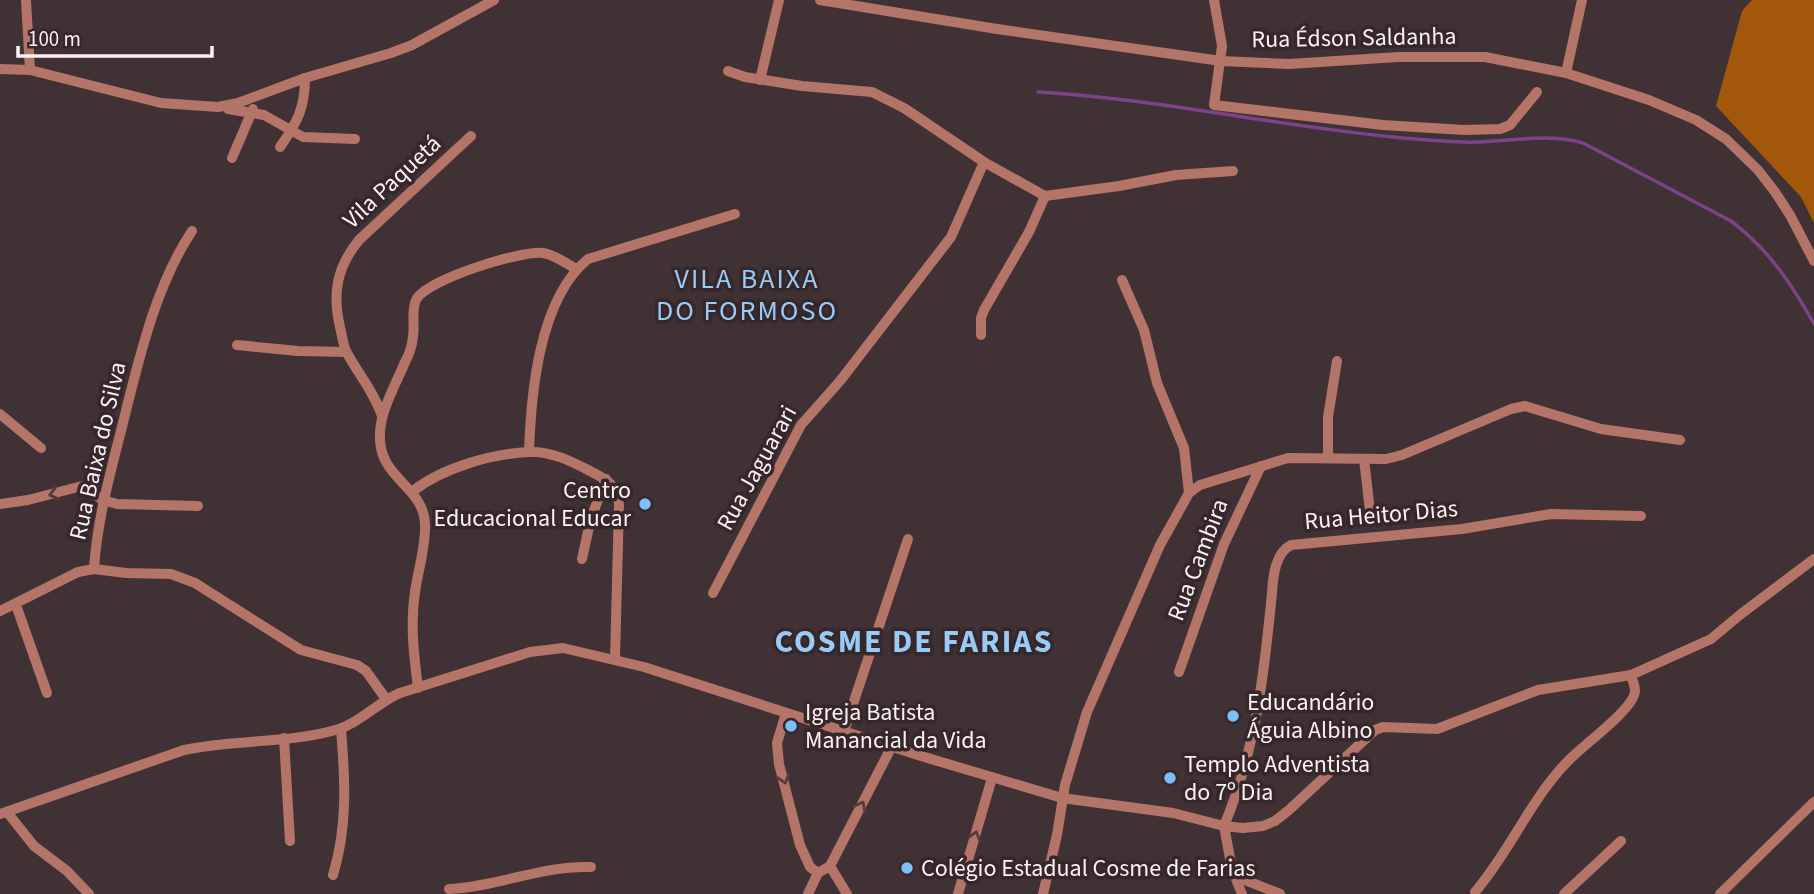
<svg xmlns="http://www.w3.org/2000/svg" width="1814" height="894" viewBox="0 0 1814 894" font-family="'Source Sans 3',sans-serif">
<style>
.forest{fill:#a3570b}
.lines{fill:none;stroke-linecap:round;stroke-linejoin:round}
.stream{stroke:#7c438b;stroke-width:3.5}
.street{stroke:#b47467;stroke-width:10}
.oneway{stroke:#563b39}
.poi-dot{fill:#7cbef9;stroke:#36282a;stroke-width:2.5}
.labels{text-anchor:middle;dominant-baseline:central;stroke-width:7;stroke-linejoin:round;paint-order:stroke}
.street-label{font-size:24px;fill:#fbf1f2;stroke:#36282a}
.poi-label{font-size:24px;fill:#fbf1f2;stroke:#36282a;text-anchor:start}
.quarter-label{font-size:28px;letter-spacing:2px;fill:#9acaf6;stroke:#36282a}
.district-label{font-size:32px;font-weight:bold;letter-spacing:2px;fill:#9acaf6;stroke:#36282a}
</style>
<rect width="100%" height="100%" fill="#403134"/>
<polygon class="forest" points="1752,0 1814,0 1814,223 1801,197 1716,106 1742,11"/>
<g class="lines">
<path class="stream" d="M1038 92C1160 99 1281 127 1403 138 1427 140 1453 143 1478 142 1514 141 1548 133 1583 143L1731 221C1768 249 1792 284 1814 324"/>
<g class="street">
<polyline points="26,0 30,70"/>
<polyline points="820,0 997,29 1221,61 1289,64 1398,57 1485,57 1566,73 1649,100 1696,120 1726,139 1758,170 1775,192 1790,215 1814,261"/>
<polyline points="1214,0 1222,46 1214,105 1383,125 1464,130 1500,129 1510,125 1537,92"/>
<polyline points="0,69 30,70 161,103 218,107 238,103 305,78 391,53 412,45 494,0"/>
<polyline points="728,71 745,77 802,86 872,92 904,108 984,162 1045,196 1119,186 1176,175 1233,171"/>
<polyline points="1566,73 1582,0"/>
<polyline points="760,80 779,0"/>
<polyline points="228,109 264,115 303,137 355,139"/>
<path d="M280 147C297 123 305 108 305 78"/>
<polyline points="232,158 253,109"/>
<polyline points="1122,280 1144,330 1157,383 1184,448 1189,493"/>
<polyline points="981,335 981,318 984,310 1029,232 1045,196"/>
<polyline points="237,345 298,351 346,352"/>
<polyline points="0,414 41,448"/>
<path d="M382 416C374 392 359 375 347 353 343 346 342 335 340 327 332 293 337 267 359 240L471 136"/>
<path d="M529 452C531 393 539 299 588 259L735 214"/>
<polyline points="1328,458 1328,417 1337,361"/>
<polyline points="1364,459 1370,511"/>
<path d="M413 491C442 468 491 454 529 452 551 451 571 461 590 471 606 479 618 485 619 505L615 659"/>
<polyline points="0,504 28,500 82,486 103,500 117,504 198,506"/>
<polyline points="582,559 591,518 606,479"/>
<path d="M94 569C97 521 110 474 122 427 138 363 155 286 192 231"/>
<polyline points="713,593 801,425 840,381 951,237 984,162"/>
<polyline points="16,605 47,693"/>
<polyline points="0,611 78,572 94,569 126,573 171,574 195,583 301,650 357,665 366,671 386,699"/>
<polyline points="1179,672 1224,544 1261,466"/>
<path d="M418 688C414 656 410 624 415 592 418 570 426 547 425 524 424 490 387 480 381 448 375 418 394 389 405 362 409 355 412 346 413 337 415 325 411 311 416 300 425 280 521 250 543 253 555 255 566 263 576 269"/>
<polyline points="786,713 777,743 779,764 800,845 810,867 818,873 808,894"/>
<polyline points="844,731 908,539"/>
<polyline points="284,738 290,841"/>
<polyline points="7,812 34,846 67,871 89,894"/>
<path d="M0 814 184 750C235 739 289 744 339 729 361 722 378 702 400 693L530 652 563 648 644 667 921 756 1062 798 1173 813 1224 826 1243 828 1263 826 1275 821 1289 810 1375 730 1383 727 1437 729 1538 690 1631 675 1711 639 1741 614 1814 559"/>
<path d="M1224 826C1256 749 1264 675 1272 593 1273 577 1275 553 1291 545L1462 529 1551 514 1641 516"/>
<polyline points="1224,826 1232,869 1242,894"/>
<polyline points="830,866 847,894"/>
<polyline points="818,873 830,866 892,746"/>
<path d="M333 875C348 826 345 778 341 729"/>
<polyline points="1235,876 1280,894"/>
<path d="M449 889C497 887 543 865 591 867"/>
<path d="M1475 892C1511 850 1531 798 1569 760 1583 745 1634 709 1635 691 1635 686 1632 679 1631 675"/>
<polyline points="958,894 992,778"/>
<polyline points="1043,894 1057,835 1065,785 1087,712 1160,545 1189,493 1200,485 1288,458 1386,459 1402,455 1511,409 1525,406 1601,429 1680,440"/>
<polyline points="1564,894 1621,841"/>
<polyline points="1720,894 1814,802"/>
</g>
</g>
<defs><path id="oneway-chevron" d="M-2-3.5L2.5 0L-2 3.5" fill="none" stroke-width="1.6" stroke-linecap="round" stroke-linejoin="round" transform="scale(1.75)"/></defs>
<g class="oneway">
<use href="#oneway-chevron" transform="translate(54 494) rotate(165)"/>
<use href="#oneway-chevron" transform="translate(784 779) rotate(73)"/>
<use href="#oneway-chevron" transform="translate(861 806) rotate(-63)"/>
<use href="#oneway-chevron" transform="translate(975 836) rotate(-74)"/>
</g>
<g class="poi-dot">
<circle cx="645" cy="504" r="7"/>
<circle cx="1233" cy="716" r="7"/>
<circle cx="791" cy="726" r="7"/>
<circle cx="1170" cy="778" r="7"/>
<circle cx="907" cy="868" r="7"/>
</g>
<g class="labels">
<g class="street-label">
<text transform="translate(1354 38) rotate(-1)">Rua Édson Saldanha</text>
<text transform="translate(392 182) rotate(-43)">Vila Paquetá</text>
<text transform="translate(98 451) rotate(-77)">Rua Baixa do Silva</text>
<text transform="translate(757 468) rotate(-61)">Rua Jaguarari</text>
<text transform="translate(1381 515) rotate(-5)">Rua Heitor Dias</text>
<text transform="translate(1198 560) rotate(-69)">Rua Cambira</text>
</g>
<g class="poi-label">
<text x="631" y="490" text-anchor="end">Centro<tspan x="631" dy="28">Educacional Educar</tspan></text>
<text x="1247" y="702">Educandário<tspan x="1247" dy="28">Águia Albino</tspan></text>
<text x="805" y="712">Igreja Batista<tspan x="805" dy="28">Manancial da Vida</tspan></text>
<text x="1184" y="764">Templo Adventista<tspan x="1184" dy="28">do 7º Dia</tspan></text>
<text x="921" y="868">Colégio Estadual Cosme de Farias</text>
</g>
<g class="quarter-label">
<text x="747" y="279">VILA BAIXA<tspan x="747" dy="32">DO FORMOSO</tspan></text>
</g>
<g class="district-label">
<text x="914" y="642">COSME DE FARIAS</text>
</g>
</g>
<path d="M18 46v10h194v-10" fill="none" stroke="#fbf1f2" stroke-width="3.5"/>
<text x="28" y="46" font-size="21" fill="#fbf1f2" stroke="#36282a" stroke-width="5" paint-order="stroke">100 m</text>
</svg>
